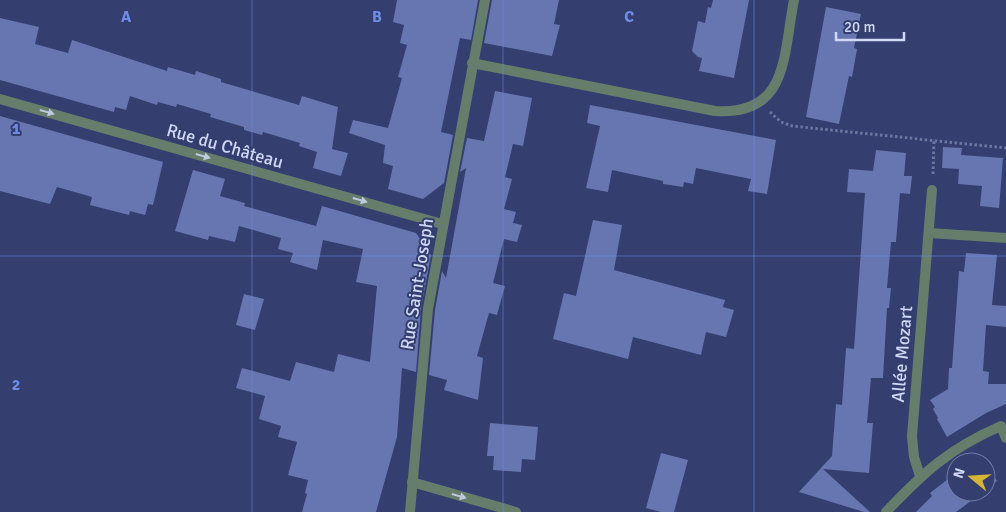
<svg xmlns="http://www.w3.org/2000/svg" width="1006" height="512" viewBox="0 0 1006 512" font-family="Signika,sans-serif">
<style>
.building{fill:#6775b0}
.lines{fill:none;stroke-linecap:round;stroke-linejoin:round}
.path{stroke:#6d76a0;stroke-width:3;stroke-dasharray:2.5 2.5;stroke-linecap:butt}
.service{stroke:#667d6c;stroke-width:10}
.minor{stroke:#667d6c;stroke-width:10}
.tertiary{stroke:#667d6c;stroke-width:10}
.oneway{fill:#bfcae0}
.grid{fill:none;stroke:#6d8ce5;stroke-width:1;stroke-opacity:0.55}
.labels{text-anchor:middle;dominant-baseline:central;stroke-width:4;stroke-linejoin:round;paint-order:stroke}
.street-label{font-size:18px;fill:#cfd8f5;stroke:#343e6f}
.grid-label{font-size:16px;text-anchor:middle;font-weight:bold;fill:#6d8ce5;stroke:#343e6f;stroke-width:4;stroke-linejoin:round;paint-order:stroke}
</style>
<rect width="100%" height="100%" fill="#343e6f"/>
<g class="building">
<polygon points="397,0 478,0 471,40 460,38 441,132 453,135 444,183 423,199 388,189 393,166 383,163 385,145 349,133 353,120 388,128 402,78 398,77 407,45 400,43 404,25 393,22"/>
<polygon points="492,0 559,0 554,24 560,25 552,56 484,43"/>
<polygon points="713,0 749,0 734,78 699,71 702,58 698,57 692,51 698,21 705,23 708,7 711,8"/>
<polygon points="826,7 861,14 854,48 857,49 852,77 849,76 839,124 806,117"/>
<polygon points="0,18 39,27 35,44 68,53 72,40 167,71 168,67 195,75 196,71 221,79 221,82 299,105 302,96 338,107 332,149 348,153 341,176 313,168 317,152 299,146 300,143 263,132 262,135 244,130 244,127 210,117 211,114 177,104 176,107 158,102 157,105 130,96 126,110 115,107 114,112 0,80"/>
<polygon points="495,91 532,98 523,146 513,144 505,177 512,179 504,209 516,212 513,223 522,225 517,242 504,239 493,283 505,286 497,315 489,313 477,356 483,358 478,400 444,390 447,380 429,375 435,310 442,271 446,278 466,168 460,172 467,138 484,141"/>
<polygon points="590,105 776,140 767,194 748,191 751,179 696,168 693,184 684,182 683,187 663,184 663,181 612,170 608,192 586,188 600,126 587,123"/>
<polygon points="0,116 163,162 153,205 148,204 145,215 130,211 129,215 90,205 92,197 57,187 50,204 0,191"/>
<polygon points="943,147 962,148 961,155 1003,158 999,208 980,206 982,186 958,184 959,169 942,168"/>
<polygon points="876,150 906,153 904,176 912,176 910,194 900,193 896,242 891,242 887,288 891,288 889,308 887,308 883,378 871,378 867,423 873,423 869,473 823,469 870,512 864,512 799,492 832,456 836,404 842,405 846,348 854,349 865,193 847,192 849,169 873,171"/>
<polygon points="193,170 225,179 220,196 245,203 244,206 316,226 322,206 416,233 431,255 421,308 416,372 402,368 397,437 376,512 302,512 307,494 305,493 308,480 288,475 297,442 278,437 281,426 259,419 265,396 236,388 242,368 290,381 296,362 334,372 338,354 370,362 377,286 356,282 363,249 323,240 317,270 290,262 293,253 278,249 281,238 239,226 235,242 209,236 208,240 175,231"/>
<polygon points="593,220 622,225 614,270 725,300 723,307 734,310 726,337 706,332 701,355 633,337 628,359 553,339 564,293 576,296"/>
<polygon points="966,253 997,255 992,305 1006,306 1006,327 986,325 983,371 989,372 988,384 1006,384 1006,404 986,413 947,437 937,419 938,418 933,409 935,407 930,400 948,389 949,368 952,368 959,271 964,272"/>
<polygon points="244,294 264,299 255,330 236,325"/>
<polygon points="490,423 538,427 535,460 522,459 521,472 493,470 494,456 487,456"/>
<polygon points="661,453 688,460 674,512 661,512 646,508"/>
<polygon points="986,466 997,481 986,490"/>
<polygon points="956,473 956,492 983,492 956,512 916,512 932,496 930,493"/>
</g>
<g class="lines">
<g class="path">
<polyline points="770,112 781,122 792,126 1006,148"/>
<polyline points="933,174 934,140"/>
</g>
<polyline class="service" points="929,233 1006,238"/>
<g class="minor">
<path d="M472 63 715 111C789 116 783 55 794 0"/>
<polyline points="0,99 442,224"/>
<polyline points="920,476 914,457 912,436 932,190"/>
<polyline points="412,482 516,512"/>
<path d="M886 512C924 472 950 448 1001 426L1006 438"/>
</g>
<polyline class="tertiary" points="410,512 428,309 485,0"/>
</g>
<defs><path id="oneway-solid" d="M-6-.8H1V-3.2L6.5 0L1 3.2V.8H-6Z" transform="scale(1.25)"/></defs>
<g class="oneway">
<use href="#oneway-solid" transform="translate(47 112) rotate(16)"/>
<use href="#oneway-solid" transform="translate(203 156) rotate(16)"/>
<use href="#oneway-solid" transform="translate(360 200) rotate(16)"/>
<use href="#oneway-solid" transform="translate(459 496) rotate(16)"/>
</g>
<path class="grid" d="M252 0V512M503 0V512M754 0V512M0 256H1006"/>
<g class="labels">
<g class="street-label">
<text transform="translate(225 146) rotate(16)">Rue du Château</text>
<text transform="translate(417 284) rotate(-81)">Rue Saint-Joseph</text>
<text transform="translate(902 354) rotate(-85)">Allée Mozart</text>
</g>
</g>
<g class="grid-label">
<text x="126" y="22">A</text>
<text x="377" y="22">B</text>
<text x="629" y="22">C</text>
<text x="16" y="134">1</text>
<text x="16" y="390">2</text>
</g>
<g transform="translate(971 477) rotate(288)"><circle r="24" fill="#343e6f" stroke="#727ca5"/>
<path d="M0-4L9 19L0 12L-9 19Z" fill="#d7b434"/>
<text y="-8" font-size="14" font-weight="bold" text-anchor="middle" fill="#cfd8f5">N</text>
</g>
<path d="M836 32v8h68v-8" fill="none" stroke="#cfd8f5" stroke-width="2.5"/>
<text x="844" y="32" font-size="15" fill="#cfd8f5" stroke="#343e6f" stroke-width="4" paint-order="stroke">20 m</text>
</svg>
